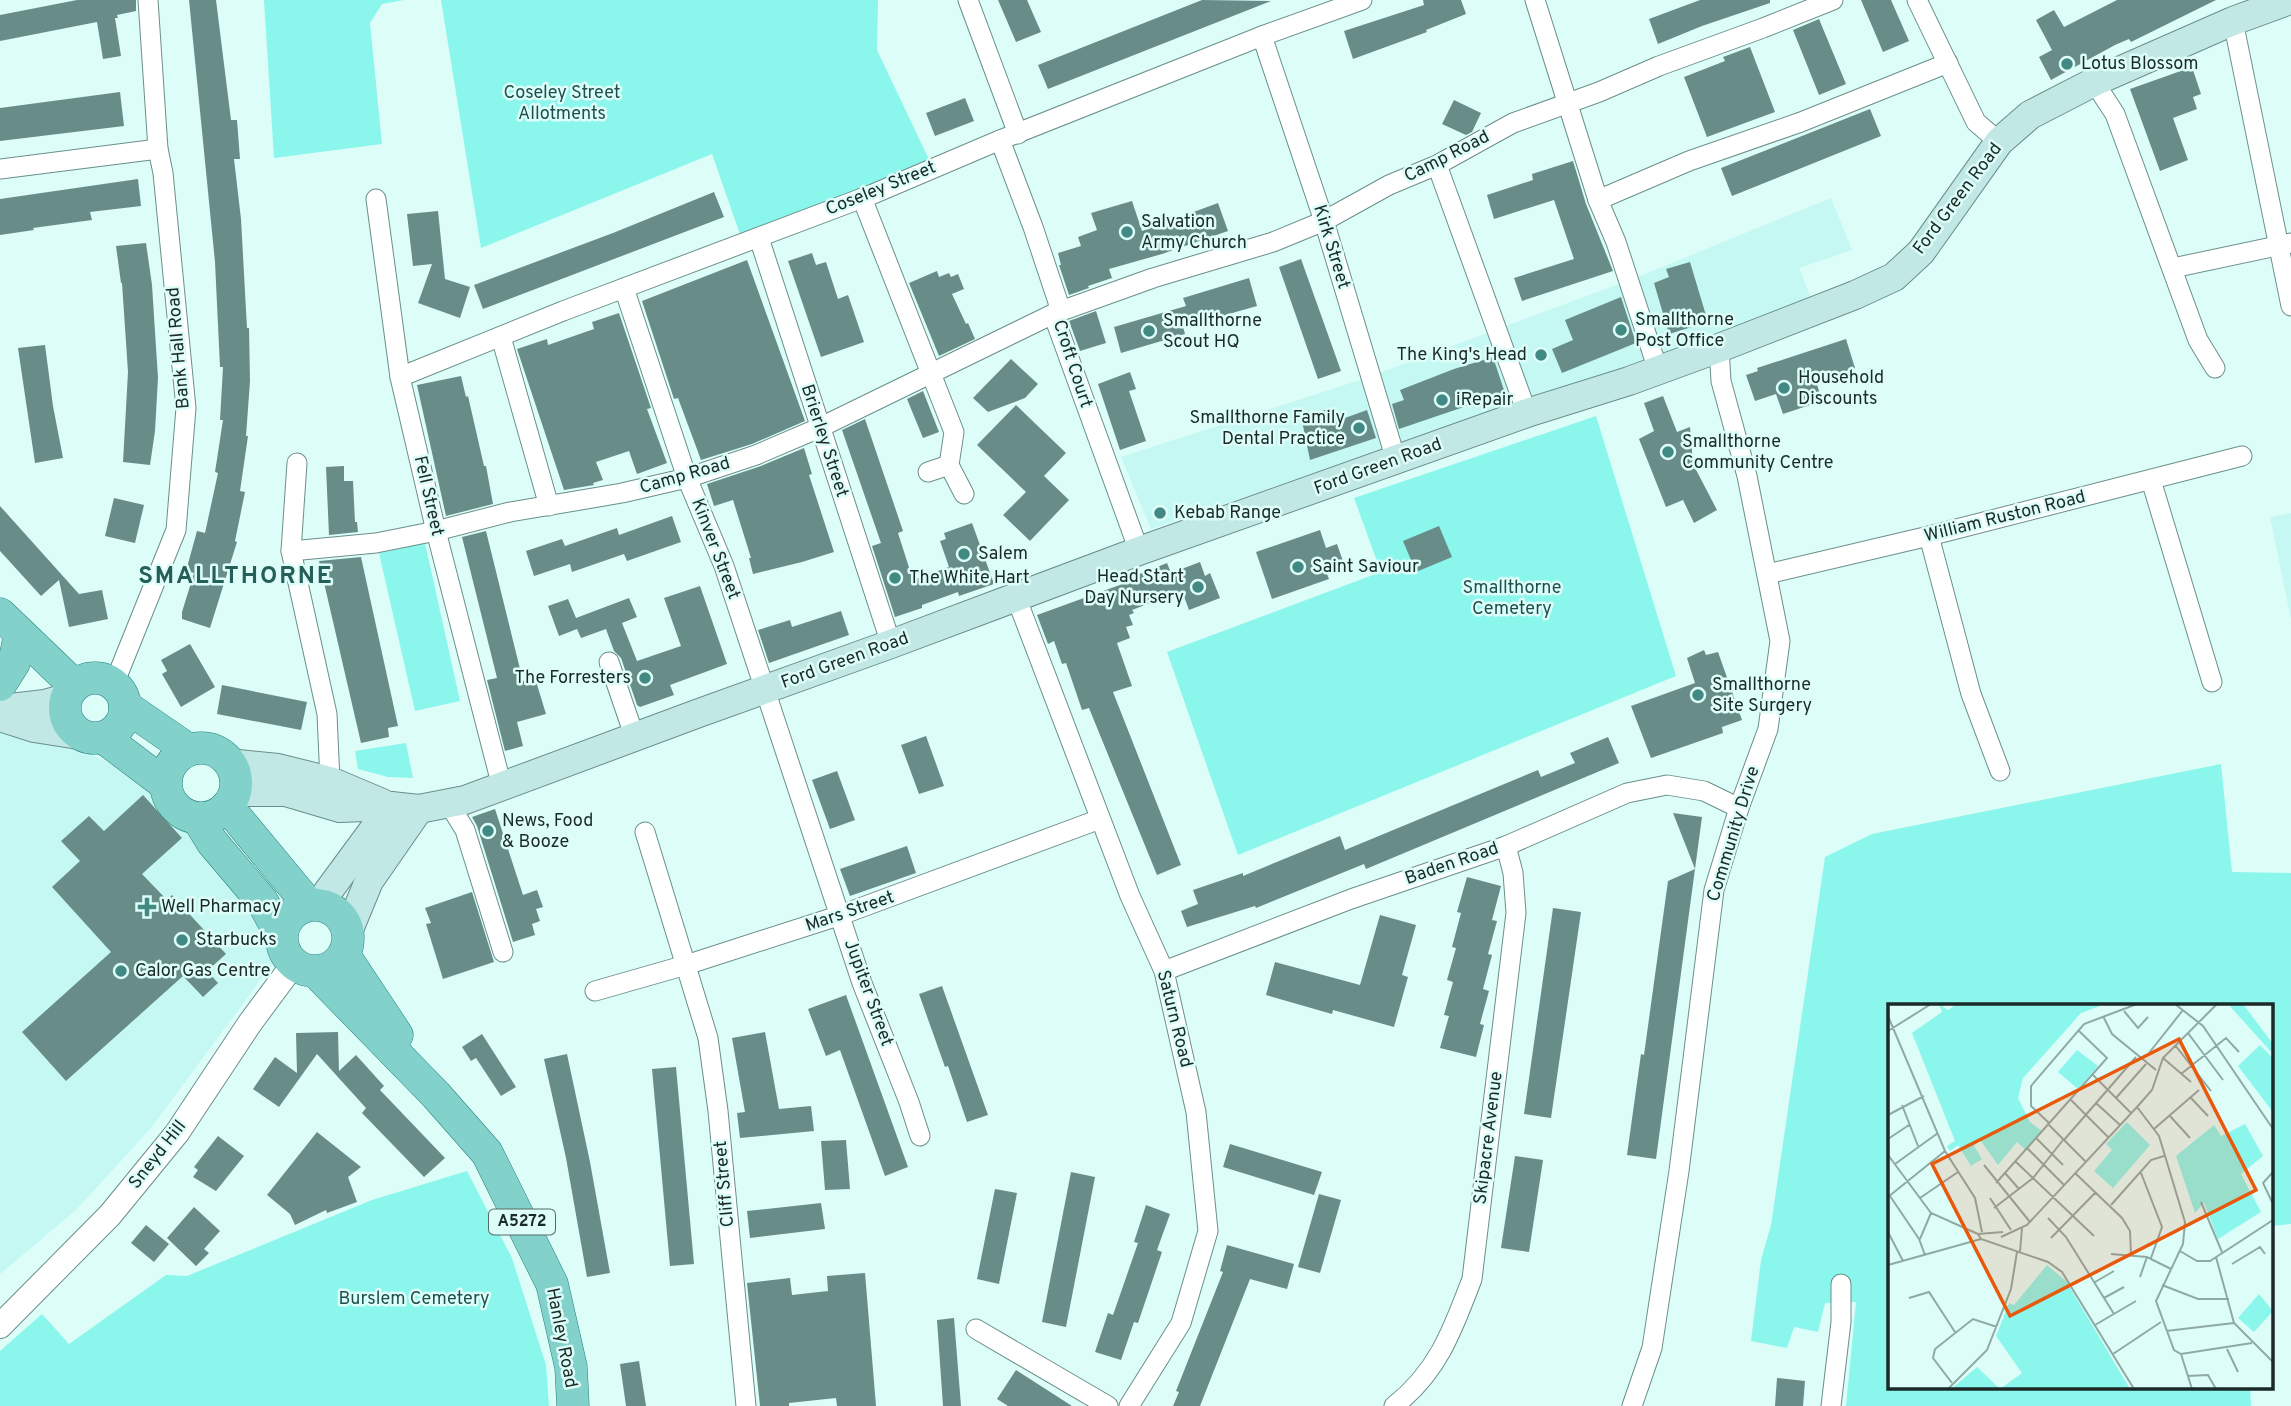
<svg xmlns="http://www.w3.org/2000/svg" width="2291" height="1406" viewBox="0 0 2291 1406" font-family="Overpass,sans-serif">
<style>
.built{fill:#c5f8f2}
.green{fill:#8bf6ec}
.building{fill:#688d89}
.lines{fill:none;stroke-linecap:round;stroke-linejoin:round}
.minor-casing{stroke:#6a8f8b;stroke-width:21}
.tertiary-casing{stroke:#6a8f8b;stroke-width:26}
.secondary-casing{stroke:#6a8f8b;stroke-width:30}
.primary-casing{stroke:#29837c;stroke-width:33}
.minor{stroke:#fff;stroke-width:19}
.tertiary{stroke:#fff;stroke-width:24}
.secondary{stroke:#c1e8e5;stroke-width:28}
.primary{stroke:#83d1cb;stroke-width:32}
.poi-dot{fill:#438983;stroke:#ddfdf9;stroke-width:2.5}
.labels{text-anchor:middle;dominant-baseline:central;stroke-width:5;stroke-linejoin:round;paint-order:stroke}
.shield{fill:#ddfdf9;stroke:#556967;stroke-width:2}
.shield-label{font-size:16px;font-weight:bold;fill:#1b2a28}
.poi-label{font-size:18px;fill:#1b2a28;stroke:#ddfdf9;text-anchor:start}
.park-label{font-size:18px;fill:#1d504c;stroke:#ddfdf9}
.street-label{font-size:18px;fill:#1b2a28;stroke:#ddfdf9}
.district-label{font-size:24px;font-weight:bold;letter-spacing:2px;fill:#265f5a;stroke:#ddfdf9}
.inset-road{fill:none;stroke:#8fa9a5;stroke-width:2}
.view{fill:#e8590c;fill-opacity:0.15;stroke:#e8590c;stroke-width:3.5}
.inset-edge{fill:none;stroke:#1b2a28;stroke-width:3.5}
</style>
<rect width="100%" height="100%" fill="#ddfdf9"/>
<g class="built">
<polygon points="1831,198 1852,250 1799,268 1813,303 1151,529 1121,457 1366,378 1635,278"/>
<polygon points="2291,513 2291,619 2270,517"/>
<polygon points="0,724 63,740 127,772 172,812 225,868 269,922 273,963 151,1128 76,1210 0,1274"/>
</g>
<g class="green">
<polygon points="264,0 404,0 382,4 370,23 382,144 274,158"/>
<polygon points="441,0 878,0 877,50 933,168 743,243 712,154 481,248"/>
<polygon points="1596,416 1676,676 1238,855 1167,652 1381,572 1354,498"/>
<polygon points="425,543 460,701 415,711 379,553"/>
<polygon points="406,743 413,778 388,777 358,769 355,751"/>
<polygon points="2221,764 2232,872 2291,873 2291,1224 2272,1226 2272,1005 1890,1005 1890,1387 2250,1387 2251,1406 1846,1406 1856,1302 1825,1303 1818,1332 1794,1327 1787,1348 1751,1341 1761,1260 1771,1225 1825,857 1872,834"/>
<polygon points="467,1171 512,1258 546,1365 549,1406 0,1406 0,1351 42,1314 69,1344 166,1275 187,1276 372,1200"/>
</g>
<g class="building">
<polygon points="77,0 136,0 136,11 117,15 118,18 115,18 121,56 103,59 97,22 0,41 0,15"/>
<polygon points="189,0 216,0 231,120 237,120 240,159 234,159 241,219 247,328 249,328 250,381 246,436 248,436 240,491 245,492 235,541 237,542 210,628 182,619 182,612 194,573 186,571 197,531 205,533 218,473 215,472 223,420 220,420 223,367 220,367 215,262"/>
<polygon points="998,0 1027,0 1041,32 1016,42"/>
<polygon points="1202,0 1271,1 1048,89 1038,65"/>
<polygon points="1423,0 1461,0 1466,14 1426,30 1427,32 1353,59 1344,31 1424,5"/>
<polygon points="1700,0 1770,0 1770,3 1702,26 1658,44 1649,19"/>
<polygon points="1861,0 1891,0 1909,41 1883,52"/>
<polygon points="2117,0 2216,0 2131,42 2129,39 2115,45 2051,80 2039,57 2052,50 2036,20 2054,10 2064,27"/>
<polygon points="1819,19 1846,84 1819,95 1793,30"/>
<polygon points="1750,47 1775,112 1707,137 1684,77 1725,61 1723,57"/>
<polygon points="2192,67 2201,94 2193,97 2197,109 2173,118 2188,160 2160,171 2130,89"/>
<polygon points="120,92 124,126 0,141 0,108"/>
<polygon points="965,98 974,121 935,136 926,113"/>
<polygon points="1454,100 1481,113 1472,132 1466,135 1442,124"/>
<polygon points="1870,109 1881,136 1732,196 1721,168"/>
<polygon points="1573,161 1586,204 1613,271 1522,301 1514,278 1574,259 1554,200 1494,219 1487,195 1533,180 1532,174"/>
<polygon points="138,179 141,206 90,212 92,220 33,228 34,230 0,235 0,199"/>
<polygon points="714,192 724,217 483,309 474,285 613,233"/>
<polygon points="1132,201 1142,231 1218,203 1228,231 1162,254 1109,269 1112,278 1088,286 1089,288 1069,295 1059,265 1061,265 1058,253 1081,246 1078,237 1097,230 1091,213"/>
<polygon points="438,211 445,279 470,287 460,318 418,303 432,264 413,266 407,214"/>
<polygon points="146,243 152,285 158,378 155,431 150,465 123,462 128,372 122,283 121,283 116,246"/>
<polygon points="812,253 816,265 826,262 838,299 848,295 864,342 821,357 788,261"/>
<polygon points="1301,259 1341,371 1318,379 1279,267"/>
<polygon points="747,260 805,421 752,444 701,460 678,398 674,399 642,301"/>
<polygon points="1690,262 1708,322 1669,334 1654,283 1669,277 1666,269"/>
<polygon points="937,271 939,277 949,273 951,277 958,274 964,289 952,294 966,324 968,323 975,339 939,356 909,283"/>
<polygon points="1249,278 1257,306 1183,327 1185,334 1121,353 1114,327 1186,306 1183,298"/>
<polygon points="1621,297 1636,343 1562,373 1552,349 1573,340 1565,320"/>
<polygon points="1096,311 1106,343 1080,351 1069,321"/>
<polygon points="619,313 651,408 647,409 667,463 637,474 629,451 596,462 603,480 593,483 594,485 564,490 517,349 547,339 548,345 594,329 592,322"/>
<polygon points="1846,339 1855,368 1816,381 1822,401 1783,414 1776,394 1755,401 1746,375 1758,371 1757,368"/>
<polygon points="45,345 53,406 63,458 35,463 18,348"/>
<polygon points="1493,357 1505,393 1399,429 1392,404 1404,400 1400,390 1454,369"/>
<polygon points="1011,359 1038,384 1025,398 988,412 973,398"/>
<polygon points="1130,372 1136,389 1129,391 1146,441 1120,450 1098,384"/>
<polygon points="461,376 466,397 468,396 484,466 486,466 493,504 446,516 417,385"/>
<polygon points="923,391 939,432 923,438 907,399"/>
<polygon points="1663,396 1677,432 1690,427 1693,464 1717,510 1694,523 1683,500 1666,507 1639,439 1654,431 1644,403"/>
<polygon points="1016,405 1066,453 1044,476 1069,500 1030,541 1003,515 1026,492 977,445"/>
<polygon points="1331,408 1335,417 1340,415 1342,419 1367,410 1376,438 1310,460 1302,421 1317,418 1316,413"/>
<polygon points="865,419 903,531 898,533 913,580 949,567 940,541 946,539 944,533 972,523 994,584 959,596 958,592 922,605 922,608 895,617 872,546 881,543 842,430"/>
<polygon points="804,448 812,474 809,475 834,552 802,562 753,574 749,558 751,558 733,500 714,506 707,484 761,466"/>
<polygon points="344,466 344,481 353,481 355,522 357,522 358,532 329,535 326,467"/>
<polygon points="114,498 144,505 135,543 105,536"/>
<polygon points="0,506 79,594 102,590 108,619 69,627 59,580 41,596 0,551"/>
<polygon points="672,516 681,542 627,561 624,554 572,572 570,564 534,576 526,551 562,539 565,546 617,528 619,535"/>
<polygon points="1439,526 1452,557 1416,572 1403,541"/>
<polygon points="1320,530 1326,548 1337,544 1344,564 1326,571 1329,579 1272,599 1256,552"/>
<polygon points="486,531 523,681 535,678 546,714 517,722 523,746 505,751 487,680 497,678 462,537"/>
<polygon points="361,557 398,726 388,728 389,737 361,743 319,561"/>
<polygon points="1200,562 1205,576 1210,573 1220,598 1189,610 1182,591 1132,610 1134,613 1129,615 1133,625 1126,627 1130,638 1117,643 1132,686 1113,692 1181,865 1157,875 1089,708 1082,710 1066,663 1062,664 1054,641 1048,644 1037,615 1139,578 1137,575 1167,563 1171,573"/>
<polygon points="700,586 727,664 670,685 674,695 640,707 637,705 621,658 614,651 606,629 581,638 577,629 559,636 548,606 568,599 576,618 629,598 637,617 622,623 637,661 681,646 664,598"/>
<polygon points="841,611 849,635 769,663 758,630 790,620 792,627"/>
<polygon points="190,644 215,687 181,707 162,674 167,671 161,660"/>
<polygon points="1704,650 1706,655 1718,652 1742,720 1722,727 1723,733 1651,758 1631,706 1695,683 1687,658"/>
<polygon points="222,685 307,702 301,730 217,714"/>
<polygon points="926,736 944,786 919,794 901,745"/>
<polygon points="1608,737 1619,763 1366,869 1364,864 1256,908 1255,906 1187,927 1181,911 1198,904 1193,890 1243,873 1243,876 1340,836 1345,850 1538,770 1541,777 1575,763 1570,753"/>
<polygon points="837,771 855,820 830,829 812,780"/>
<polygon points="143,795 182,838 142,874 167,900 172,895 226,954 207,971 218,983 203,997 183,976 66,1081 22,1032 111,952 52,887 80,861 61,841 89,816 104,831"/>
<polygon points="495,809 523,895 537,890 543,907 536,909 540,921 532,924 535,935 513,942 477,826 472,817"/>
<polygon points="1673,813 1702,817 1695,869"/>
<polygon points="907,846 916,873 850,896 840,869"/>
<polygon points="1695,869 1656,1159 1627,1155 1641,1054 1644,1055 1668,881"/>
<polygon points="1467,877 1501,886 1492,920 1497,921 1488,954 1492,955 1483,989 1489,991 1480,1024 1484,1025 1476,1057 1440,1048 1449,1016 1444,1015 1453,982 1447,980 1456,948 1452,947 1461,913 1457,912"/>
<polygon points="472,892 494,962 443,979 426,924 431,923 425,908"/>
<polygon points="1553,908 1581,912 1551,1118 1524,1114"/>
<polygon points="1380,915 1416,925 1402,975 1408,977 1394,1027 1333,1010 1332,1014 1266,995 1275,962 1360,985"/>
<polygon points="942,986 988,1115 967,1122 948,1066 945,1067 919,994"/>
<polygon points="846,995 908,1167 885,1176 840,1050 826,1056 808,1009"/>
<polygon points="338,1032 339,1071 356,1055 384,1086 380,1090 445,1158 424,1177 362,1113 366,1108 317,1054 279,1107 253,1089 275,1057 297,1073 296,1033"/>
<polygon points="765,1032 779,1109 811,1106 814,1131 740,1138 737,1113 745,1112 732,1038"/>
<polygon points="482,1034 516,1087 501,1096 476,1058 471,1061 462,1047"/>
<polygon points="567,1054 590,1162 610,1273 587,1277 566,1158 544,1059"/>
<polygon points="676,1067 694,1264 670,1266 652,1069"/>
<polygon points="317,1132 361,1167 348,1177 357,1202 327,1213 326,1210 295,1225 290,1214 267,1195"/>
<polygon points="218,1136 244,1156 216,1191 193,1177 198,1170 194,1167"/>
<polygon points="846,1140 850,1189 825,1190 821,1141"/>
<polygon points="1230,1144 1322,1172 1314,1195 1223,1167"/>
<polygon points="1515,1156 1543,1160 1529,1252 1501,1248"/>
<polygon points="1071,1172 1095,1177 1066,1327 1042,1322"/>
<polygon points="995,1189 1017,1193 999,1284 977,1279"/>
<polygon points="1319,1194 1341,1200 1320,1273 1298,1267"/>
<polygon points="821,1203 825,1229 750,1238 747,1211"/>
<polygon points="1146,1205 1170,1214 1157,1250 1162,1252 1138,1323 1134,1322 1121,1360 1095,1352 1108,1313 1113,1315 1138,1243 1134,1242"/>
<polygon points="194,1207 220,1231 204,1249 209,1253 196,1266 167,1238"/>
<polygon points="146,1225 169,1244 154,1262 131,1243"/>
<polygon points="1227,1245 1294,1264 1287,1289 1250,1279 1200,1406 1173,1406 1179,1392 1176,1391 1223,1272 1220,1271"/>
<polygon points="865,1273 876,1406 837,1406 836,1398 789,1403 789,1406 760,1406 747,1283 790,1278 792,1295 828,1291 827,1276"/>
<polygon points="954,1318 961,1406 943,1406 937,1320"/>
<polygon points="639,1361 646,1406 626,1406 620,1364"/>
<polygon points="1016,1370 1072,1406 1008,1406 997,1399"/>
<polygon points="1777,1378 1805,1381 1803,1406 1775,1406"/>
</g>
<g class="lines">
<defs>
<g id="minor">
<polyline points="968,0 1018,134"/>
<polyline points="1535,0 1598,200 1616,242 1658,370"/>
<polyline points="1917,0 1976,122 1999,142"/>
<polyline points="2233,21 2291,306"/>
<polyline points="1262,36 1324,221 1396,460"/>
<polyline points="2094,82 2115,114 2198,340 2215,368"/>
<polyline points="1000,140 1033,227 1061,311 1053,314 1139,551"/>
<polyline points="1437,165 1527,413"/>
<polyline points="0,169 158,149"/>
<polyline points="862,198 954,432 949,465 964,494"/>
<polyline points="376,199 400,377 436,531 502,787"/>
<polyline points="1598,200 1689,161 1801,122 1948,63"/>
<polyline points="759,238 891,644"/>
<polyline points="2173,268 2291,243"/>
<polyline points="624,288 687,478 724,566 862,983 909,1102 920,1136"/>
<polyline points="1061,311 1153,278 1273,242 1324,221 1389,185 1437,165 1513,123 1599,92 1659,66 1763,28 1833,0"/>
<polyline points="501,337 549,506"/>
<polyline points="400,377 563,311 873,194 1000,140 1262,36 1362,0"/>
<polyline points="297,463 291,551 327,714 330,781"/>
<polyline points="928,472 949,465"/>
<polyline points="2151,480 2212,682"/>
<polyline points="1929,536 1971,694 2000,771"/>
<polyline points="291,551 376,543 436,531 510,512 622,493 687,478 756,455 819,428 1053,314"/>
<polyline points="1767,574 1929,536 2242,456"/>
<polyline points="1016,597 1130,896 1164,971 1196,1112 1208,1231 1181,1323 1129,1406"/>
<polyline points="609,662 635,738"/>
<polyline points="114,684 176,530 186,408 163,173 158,149 148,0"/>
<polyline points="449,804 465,830 503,952"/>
<polyline points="645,832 708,1038 718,1111 746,1406"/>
<polyline points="1164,971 1351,899 1506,846 1627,793 1667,785 1704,791 1739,808"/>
<polyline points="595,991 686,965 841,915 1100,819"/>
<polyline points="976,1329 1108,1406"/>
<path d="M1394 1406C1438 1372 1453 1329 1472 1279L1516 913 1513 873 1506 846"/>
<polyline points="1632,1406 1652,1348 1679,1171 1714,890 1739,808 1768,729 1780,641 1747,476 1721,381 1719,348"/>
<polyline points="1831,1406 1841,1322 1841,1284"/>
</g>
<polyline id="tertiary" points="0,1326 110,1215 177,1133 250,1023 293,965"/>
<g id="secondary">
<polyline points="0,709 45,704 66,698"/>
<polyline points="0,717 34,728 79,735"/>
<polyline points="229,763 278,768 330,781 382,803"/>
<polyline points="235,792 286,792 340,808 391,806 419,809 465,800 699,713 891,644 1139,551 1527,413 1629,381 1719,348 1855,295 1894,277 1921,252 1999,142 2030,115 2094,82 2233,21 2290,0"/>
<polyline points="318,905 391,806"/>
<polyline points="348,932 369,881 419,809"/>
</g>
<g id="primary">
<polyline points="0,614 74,685"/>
<circle cx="95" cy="708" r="30"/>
<polyline points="0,685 14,663 20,634"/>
<polyline points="125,706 189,750"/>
<polyline points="104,738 165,784"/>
<circle cx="201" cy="783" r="35"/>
<polyline points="227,806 309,905"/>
<polyline points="198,819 212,842 262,901 281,935"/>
<circle cx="315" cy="938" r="33"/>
<polyline points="344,955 397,1035"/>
<polyline points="316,972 436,1095 487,1153 552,1284 571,1367 573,1406"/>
</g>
</defs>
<use href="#minor" class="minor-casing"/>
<use href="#tertiary" class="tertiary-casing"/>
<use href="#secondary" class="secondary-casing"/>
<use href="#primary" class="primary-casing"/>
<use href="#minor" class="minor"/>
<use href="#tertiary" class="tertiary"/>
<use href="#secondary" class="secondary"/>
<use href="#primary" class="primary"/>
</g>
<g class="poi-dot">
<circle cx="2067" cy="64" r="7"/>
<circle cx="1127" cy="232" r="7"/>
<circle cx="1621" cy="330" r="7"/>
<circle cx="1149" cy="331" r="7"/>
<circle cx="1541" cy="355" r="7"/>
<circle cx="1784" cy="388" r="7"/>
<circle cx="1442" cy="400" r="7"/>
<circle cx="1359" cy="428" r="7"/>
<circle cx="1668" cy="452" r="7"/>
<circle cx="1160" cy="513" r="7"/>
<circle cx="964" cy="554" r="7"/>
<circle cx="1298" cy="567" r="7"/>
<circle cx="895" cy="578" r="7"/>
<circle cx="1198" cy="587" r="7"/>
<circle cx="645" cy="678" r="7"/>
<circle cx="1698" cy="695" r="7"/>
<circle cx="488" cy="831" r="7"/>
<path d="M143.5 896.5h7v7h7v7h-7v7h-7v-7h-7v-7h7z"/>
<circle cx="182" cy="940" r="7"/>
<circle cx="121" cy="971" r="7"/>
</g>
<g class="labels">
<rect class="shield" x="489" y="1209.5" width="66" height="25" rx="5"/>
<g class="shield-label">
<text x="522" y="1222">A5272</text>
</g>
<g class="poi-label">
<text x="2081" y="64">Lotus Blossom</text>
<text x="1141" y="222">Salvation<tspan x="1141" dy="21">Army Church</tspan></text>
<text x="1635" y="320">Smallthorne<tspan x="1635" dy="21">Post Office</tspan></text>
<text x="1163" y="321">Smallthorne<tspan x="1163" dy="21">Scout HQ</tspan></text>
<text x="1527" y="355" text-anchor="end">The King's Head</text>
<text x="1798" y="378">Household<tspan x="1798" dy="21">Discounts</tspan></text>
<text x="1456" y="400">iRepair</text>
<text x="1345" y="418" text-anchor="end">Smallthorne Family<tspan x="1345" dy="21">Dental Practice</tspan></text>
<text x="1682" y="442">Smallthorne<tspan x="1682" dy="21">Community Centre</tspan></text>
<text x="1174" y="513">Kebab Range</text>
<text x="978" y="554">Salem</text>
<text x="1312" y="567">Saint Saviour</text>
<text x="1184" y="577" text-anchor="end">Head Start<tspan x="1184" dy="21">Day Nursery</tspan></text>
<text x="909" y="578">The White Hart</text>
<text x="631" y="678" text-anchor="end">The Forresters</text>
<text x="1712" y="685">Smallthorne<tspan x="1712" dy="21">Site Surgery</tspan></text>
<text x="502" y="821">News, Food<tspan x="502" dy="21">&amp; Booze</tspan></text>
<text x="161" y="907">Well Pharmacy</text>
<text x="196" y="940">Starbucks</text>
<text x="135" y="971">Calor Gas Centre</text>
</g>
<g class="park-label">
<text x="562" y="93">Coseley Street<tspan x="562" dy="21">Allotments</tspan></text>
<text x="1512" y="588">Smallthorne<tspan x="1512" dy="21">Cemetery</tspan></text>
<text x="414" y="1299">Burslem Cemetery</text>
</g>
<g class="street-label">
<text transform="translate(1447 157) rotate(-27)">Camp Road</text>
<text transform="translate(881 189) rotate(-22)">Coseley Street</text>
<text transform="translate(1958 199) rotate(-53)">Ford Green Road</text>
<text transform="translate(1331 247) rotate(73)">Kirk Street</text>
<text transform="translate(179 348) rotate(-95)">Bank Hall Road</text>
<text transform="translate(1072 364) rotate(72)">Croft Court</text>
<text transform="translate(824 441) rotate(72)">Brierley Street</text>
<text transform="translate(1378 467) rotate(-20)">Ford Green Road</text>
<text transform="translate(685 476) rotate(-16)">Camp Road</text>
<text transform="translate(428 496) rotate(77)">Fell Street</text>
<text transform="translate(2005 517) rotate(-14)">William Ruston Road</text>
<text transform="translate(715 549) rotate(69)">Kinver Street</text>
<text transform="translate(845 661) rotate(-20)">Ford Green Road</text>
<text transform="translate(1734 834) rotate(-73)">Community Drive</text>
<text transform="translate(1452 864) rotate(-19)">Baden Road</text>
<text transform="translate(850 912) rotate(-19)">Mars Street</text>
<text transform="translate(868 993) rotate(70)">Jupiter Street</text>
<text transform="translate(1174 1019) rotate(76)">Saturn Road</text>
<text transform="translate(1489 1138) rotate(-83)">Skipacre Avenue</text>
<text transform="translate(158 1155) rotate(-52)">Sneyd Hill</text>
<text transform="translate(725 1184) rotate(-95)">Cliff Street</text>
<text transform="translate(561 1338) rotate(79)">Hanley Road</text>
</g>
<g class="district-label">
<text x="236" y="577">SMALLTHORNE</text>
</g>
</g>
<g transform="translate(1888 1004)">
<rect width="385" height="385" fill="#ddfdf9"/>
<path d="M51 0 60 6 69 0H217L193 9 135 74 130 94 142 118 154 127 138 146 129 138 110 161 92 136 86 142 94 155 83 162 70 141 62 147 59 142 67 137 24 29 54 8ZM340 0H355L385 40V50ZM372 41 385 54V108L350 62ZM189 46 210 62 190 85 170 68ZM239 118 262 141 225 184 206 167 224 146 218 140ZM357 120 375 152 353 170 373 208 330 235 316 199 307 209 288 152 326 121 333 132ZM159 261 178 277 242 385H63L89 363 112 385 134 369 108 332 121 299 126 301ZM371 290 385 307 366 328 350 314Z" fill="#8bf6ec"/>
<path class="inset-road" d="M287 0 315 22 385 125M236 7 250 24 260 13M0 12 57 147 87 194 94 228M215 12 224 30 268 66M0 27 43 0M300 29 335 76M287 41 323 87M261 49 295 6M275 54 303 78M293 70 338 34 351 48M205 71 243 109M228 94 258 60M303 94 320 112M182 95 220 133M208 99 232 121M14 101 30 142M249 103 271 132 297 218 295 240 268 297 286 346 293 350 364 339M0 111 36 92M282 112 302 134M161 119 143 102V82L196 20 249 0M160 120 197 157M266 125 311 86M148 134 175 161M0 135 21 121M176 136 248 53M139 144 176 181M0 151 43 209 90 230M127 157 206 232M7 160 50 129M96 161 142 218M385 168 375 179 385 200M117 169 131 185M187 169 234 214 242 227 243 251M253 169 274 223 263 254M108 179 219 54 191 27M2 192 31 235 37 251M0 193 57 147M32 194 70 168M102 194 123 226M313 198 334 248M223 201 263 156 276 152M106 204 145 174 175 136M160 214 178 233 226 310M0 228 15 257M90 230 93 235 160 258 174 268 246 385M90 230 115 228M113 233 139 221 249 103 264 86 275 54 329 0M163 234 208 188M32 235 43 209M292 247 309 257H322L385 216M132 248 134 224M223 250 259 253 283 265M328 253 346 319 385 358M344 260 372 243 377 250M0 261 93 235M252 273 259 253M207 278 226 267M274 281 310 295H341M21 294 41 288 67 328M216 294 236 283M207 321 248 297M278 327 346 319M339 345 350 368M225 350 273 318M293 350 304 385M299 372 320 371 328 385M64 379 45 354 47 345 85 315 109 323M60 385 99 346 123 285 129 248"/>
<path class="view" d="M291 35 368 186 122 312 44 160Z"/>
<rect width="385" height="385" class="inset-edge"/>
</g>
</svg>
